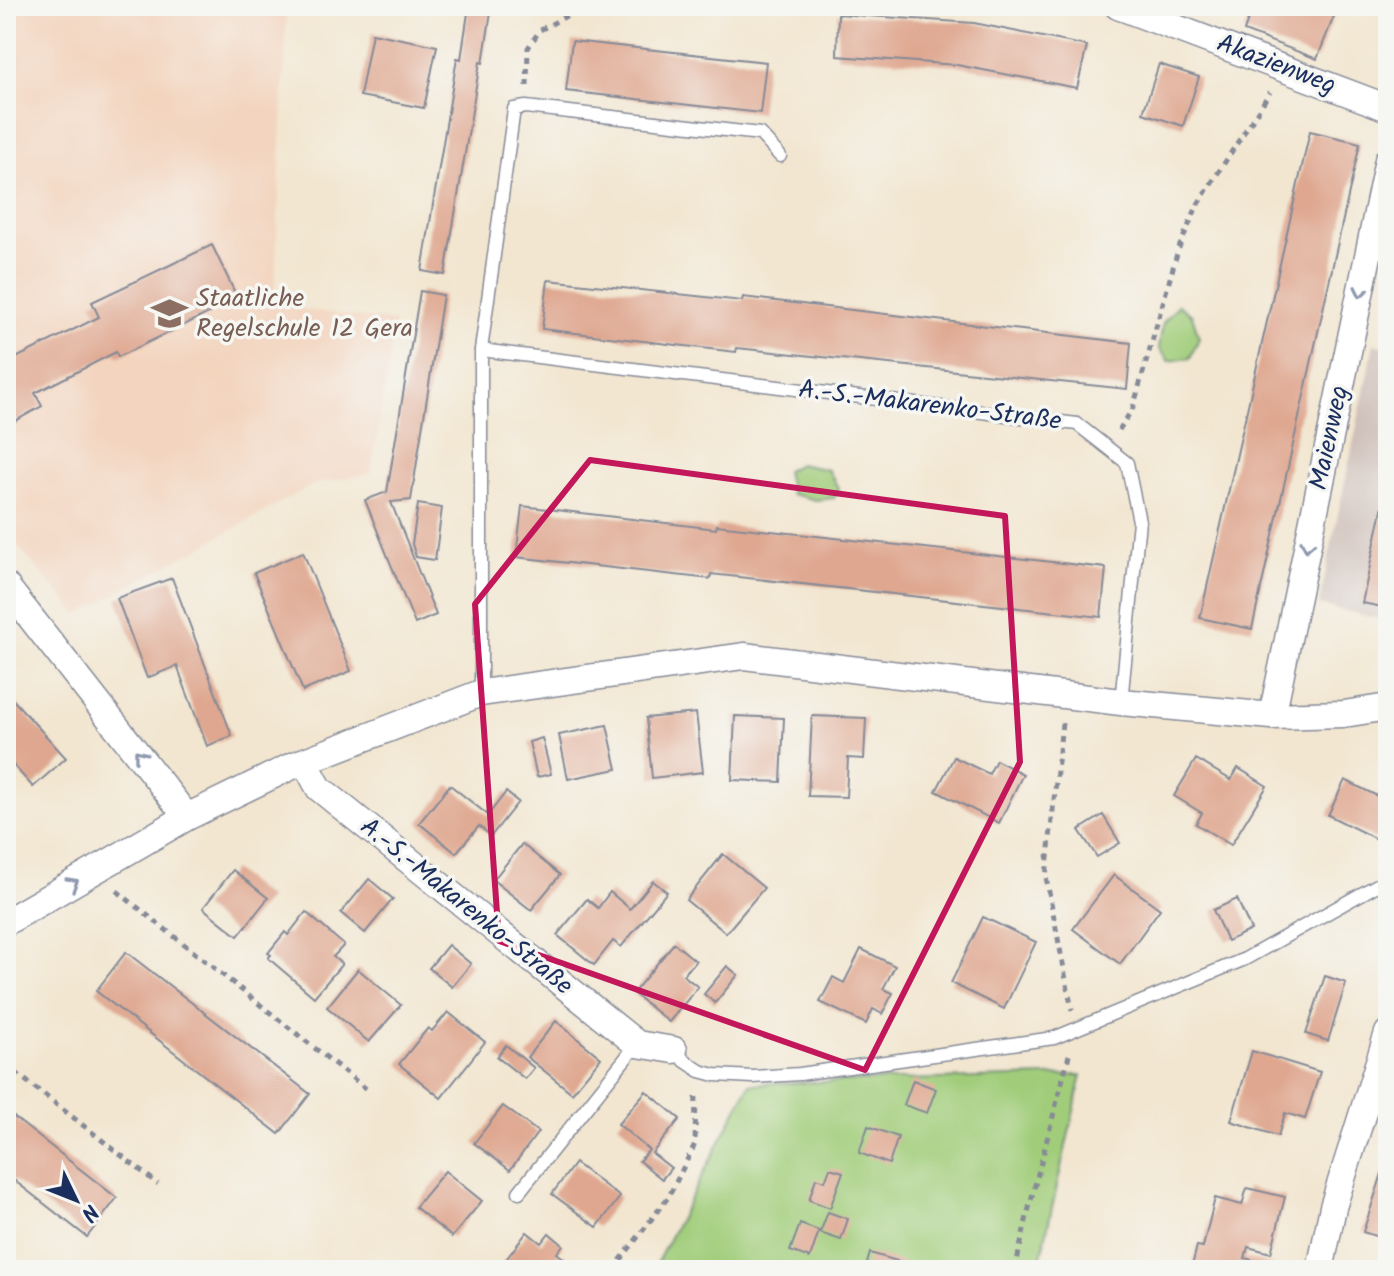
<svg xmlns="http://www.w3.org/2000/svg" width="1394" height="1276" viewBox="0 0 1394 1276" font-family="Kalam,sans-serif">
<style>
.built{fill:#f3d4be}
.industrial{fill:#cfc0ba}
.green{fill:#a1cd7a;stroke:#5e7e6c;stroke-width:2}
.building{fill:#dfa790}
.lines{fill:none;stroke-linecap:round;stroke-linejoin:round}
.lane-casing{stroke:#868a97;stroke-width:15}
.street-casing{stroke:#868a97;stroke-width:29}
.path{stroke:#868a97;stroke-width:5;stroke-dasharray:6 6;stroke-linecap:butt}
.lane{stroke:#fff;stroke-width:12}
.street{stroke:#fff;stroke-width:26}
.oneway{stroke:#8d97ae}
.marked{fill:none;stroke:#c2185b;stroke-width:6;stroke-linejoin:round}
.labels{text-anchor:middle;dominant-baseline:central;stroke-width:7;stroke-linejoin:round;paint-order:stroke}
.street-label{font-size:26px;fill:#1b2f5e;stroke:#f6f6f2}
.education-label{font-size:26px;fill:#785e54;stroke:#f6f6f2;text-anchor:start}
</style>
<rect width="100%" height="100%" fill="#f6f6f2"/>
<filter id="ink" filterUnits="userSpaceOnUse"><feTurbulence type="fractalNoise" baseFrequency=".0125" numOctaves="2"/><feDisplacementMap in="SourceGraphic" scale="16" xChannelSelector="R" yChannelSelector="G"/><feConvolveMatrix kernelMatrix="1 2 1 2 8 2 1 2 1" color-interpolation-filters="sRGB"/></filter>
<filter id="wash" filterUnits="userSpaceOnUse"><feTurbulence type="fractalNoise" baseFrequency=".006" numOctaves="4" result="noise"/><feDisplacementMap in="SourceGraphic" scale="32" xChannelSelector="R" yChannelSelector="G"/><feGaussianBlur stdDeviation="1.8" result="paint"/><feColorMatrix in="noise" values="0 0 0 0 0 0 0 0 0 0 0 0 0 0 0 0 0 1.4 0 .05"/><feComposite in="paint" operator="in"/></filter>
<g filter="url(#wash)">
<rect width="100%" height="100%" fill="#f2e6d0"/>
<polygon class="built" points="6,6 287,6 274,305 395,322 371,473 312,485 78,615 6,532"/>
<polygon class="industrial" points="1374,344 1388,348 1388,621 1319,605"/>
<g class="green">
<polygon points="1178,305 1192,315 1199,338 1190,358 1169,361 1159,348 1163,323"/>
<polygon points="799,464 828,470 839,490 834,498 816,500 791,494 786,471"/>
<polygon points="1082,1075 1038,1270 653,1270 750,1084"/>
</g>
<g id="blocks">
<g class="building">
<polygon points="6,6 26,6 6,17"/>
<polygon points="469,6 492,6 483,63 480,62 445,275 422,271 457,58 461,59"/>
<polygon points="1253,6 1308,6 1334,16 1317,59 1244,31"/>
<polygon points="838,14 974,23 1087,46 1077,88 957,65 837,56"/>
<polygon points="372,33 437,46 424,108 360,96"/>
<polygon points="572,41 766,62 760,113 566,91"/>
<polygon points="1159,64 1199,77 1183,126 1143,113"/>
<polygon points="1310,131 1360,143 1252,629 1200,618"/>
<polygon points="212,245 238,299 118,357 116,352 35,393 42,406 6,426 6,341 16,358 99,317 92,302"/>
<polygon points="548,280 742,301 743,297 1131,343 1127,389 737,348 736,352 710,349 542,329"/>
<polygon points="420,291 443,295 411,500 391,502 436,615 415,624 365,500 387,492"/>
<polygon points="1387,486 1388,486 1388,608 1362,603"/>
<polygon points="418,504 442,508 435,560 416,557 412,544"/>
<polygon points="522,506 716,529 717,525 1106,568 1101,617 711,574 710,579 516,557"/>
<polygon points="303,552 351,671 303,691 254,573"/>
<polygon points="172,578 232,736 207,746 177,666 147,678 117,598"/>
<polygon points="6,692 66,758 33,787 6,757"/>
<polygon points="696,713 703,772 652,778 646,718"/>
<polygon points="735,716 784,718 781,782 732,780"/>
<polygon points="812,716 866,718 864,759 848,758 846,797 808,796"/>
<polygon points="607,725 617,769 568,779 559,735"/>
<polygon points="542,738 551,774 537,777 529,742"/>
<polygon points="954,757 989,774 996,760 1023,774 999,823 936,791"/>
<polygon points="1196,759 1231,780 1238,768 1267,786 1231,845 1196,824 1202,813 1174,796"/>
<polygon points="1345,780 1381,798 1388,784 1388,845 1328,815"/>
<polygon points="450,785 488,815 506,792 518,802 491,836 479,826 456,853 419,823"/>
<polygon points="1103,815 1120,843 1097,857 1079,830"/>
<polygon points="522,844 560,875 531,910 493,880"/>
<polygon points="723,854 764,888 726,933 686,900"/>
<polygon points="233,870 268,898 238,936 203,908"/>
<polygon points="1114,875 1160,909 1120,964 1073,929"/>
<polygon points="369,879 393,899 365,933 341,913"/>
<polygon points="653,881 667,892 621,947 613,941 594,965 557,935 587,899 598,908 610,892 630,909"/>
<polygon points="1237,899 1251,930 1227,941 1213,910"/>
<polygon points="306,912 344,945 333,957 342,964 314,997 268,958 271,955 268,953 285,932 288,935"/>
<polygon points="983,917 1036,942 1004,1009 951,983"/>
<polygon points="674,943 696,961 683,975 698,987 669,1022 633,993"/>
<polygon points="448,945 471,964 452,987 429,968"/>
<polygon points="861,949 895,966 883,989 893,993 882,1014 873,1009 866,1024 820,1002 833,977 844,983"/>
<polygon points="126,952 310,1094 279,1134 96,991"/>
<polygon points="727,966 738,975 715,1003 704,994"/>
<polygon points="358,969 401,1005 369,1042 327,1007"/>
<polygon points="1325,976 1346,983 1328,1041 1306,1034"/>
<polygon points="448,1012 485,1042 441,1098 399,1064 428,1028 432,1031"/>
<polygon points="556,1021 601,1058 572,1093 527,1057"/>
<polygon points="506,1045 534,1068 525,1079 497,1057"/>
<polygon points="1252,1051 1320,1072 1305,1119 1285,1113 1278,1136 1231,1121"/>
<polygon points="913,1080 936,1089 927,1113 904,1105"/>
<polygon points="646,1091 680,1119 652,1153 671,1168 662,1179 639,1161 649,1150 618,1124"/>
<polygon points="503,1106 538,1132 510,1170 474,1143"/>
<polygon points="6,1111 117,1198 87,1237 6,1174"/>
<polygon points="868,1126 898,1137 889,1164 859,1153"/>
<polygon points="575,1163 620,1197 597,1227 552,1194"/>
<polygon points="830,1168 843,1172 830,1208 809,1200 816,1178 825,1181"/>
<polygon points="445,1171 482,1201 452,1237 415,1207"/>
<polygon points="1382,1174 1388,1176 1388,1240 1363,1232"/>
<polygon points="1247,1188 1285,1197 1271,1253 1248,1247 1245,1258 1287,1270 1191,1270 1197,1246 1203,1247 1215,1198 1242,1205"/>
<polygon points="828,1212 848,1219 841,1240 820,1233"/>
<polygon points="800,1224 819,1231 810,1258 790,1251"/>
<polygon points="527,1232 541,1243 549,1233 563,1245 557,1253 571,1264 566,1270 506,1270 501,1266"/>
<polygon points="870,1253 914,1266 913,1270 865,1270"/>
</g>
</g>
</g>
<g filter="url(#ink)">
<use href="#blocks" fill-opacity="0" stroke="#868a97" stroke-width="2"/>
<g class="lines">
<defs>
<g id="lane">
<polyline points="481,350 1077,424 1127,463 1139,521 1121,702"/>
<polyline points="481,693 481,350 514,109 526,107 760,134 780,156"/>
<polyline points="674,1050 685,1061 700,1071 715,1075 753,1077 800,1074 1054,1038 1245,959 1388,879"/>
<polyline points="519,1192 637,1044"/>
</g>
<g id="street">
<polyline points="1118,6 1388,108"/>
<polyline points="6,586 187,817"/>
<polyline points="1272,716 1388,160"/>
<polyline points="305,762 319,788 637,1044 674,1050"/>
<polyline points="6,922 187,817 292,766 481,693 744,656 1121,702 1272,716 1344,714 1388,707"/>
<polyline points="1320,1270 1333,1207 1388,1033"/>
</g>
</defs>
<use href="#lane" class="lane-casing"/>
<use href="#street" class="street-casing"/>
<g class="path">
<polyline points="527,86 528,48 540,30 585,6"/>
<polyline points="1119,430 1133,408 1178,250 1198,204 1270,92"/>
<polyline points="1062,723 1046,877 1072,1010"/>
<polyline points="117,891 370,1092"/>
<polyline points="6,1065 158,1184"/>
<polyline points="613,1270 669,1196 695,1144 696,1092"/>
<polyline points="1015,1270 1028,1212 1069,1055"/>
</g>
<use href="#lane" class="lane"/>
<use href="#street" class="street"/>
</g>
<defs><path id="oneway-chevron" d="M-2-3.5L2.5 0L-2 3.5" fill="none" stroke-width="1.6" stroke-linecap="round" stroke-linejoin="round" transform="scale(2)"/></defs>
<g class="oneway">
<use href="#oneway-chevron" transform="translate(1361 292) rotate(102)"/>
<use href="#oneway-chevron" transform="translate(1307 546) rotate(102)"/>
<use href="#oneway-chevron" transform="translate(139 755) rotate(-128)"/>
<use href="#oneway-chevron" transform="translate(73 883) rotate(-30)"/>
</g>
</g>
<path class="marked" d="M590 460 1005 516 1020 762 865 1070 499 941 475 604Z"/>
<defs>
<symbol id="school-bare" viewBox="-9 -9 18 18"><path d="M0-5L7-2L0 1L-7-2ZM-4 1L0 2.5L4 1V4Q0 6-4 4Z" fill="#8d6e63" stroke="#f6f6f2" stroke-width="2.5" paint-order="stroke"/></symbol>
</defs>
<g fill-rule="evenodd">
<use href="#school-bare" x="144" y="288" width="51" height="51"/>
</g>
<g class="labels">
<g class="street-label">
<text transform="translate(1276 65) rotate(21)">Akazienweg</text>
<text transform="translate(930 406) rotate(7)">A.-S.-Makarenko-Straße</text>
<text transform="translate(1330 438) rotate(-78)">Maienweg</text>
<text transform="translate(466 907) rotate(39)">A.-S.-Makarenko-Straße</text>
</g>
<g class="education-label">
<text x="196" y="299">Staatliche<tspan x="196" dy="30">Regelschule 12 Gera</tspan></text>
</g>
</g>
<rect width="1394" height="1276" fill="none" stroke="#f6f6f2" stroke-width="32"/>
<g transform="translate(76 1200) rotate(133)" stroke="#f6f6f2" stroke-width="6" paint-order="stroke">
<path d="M0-6L14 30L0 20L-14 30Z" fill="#1b2f5e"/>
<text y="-12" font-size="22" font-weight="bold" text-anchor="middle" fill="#1b2f5e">N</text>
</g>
</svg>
